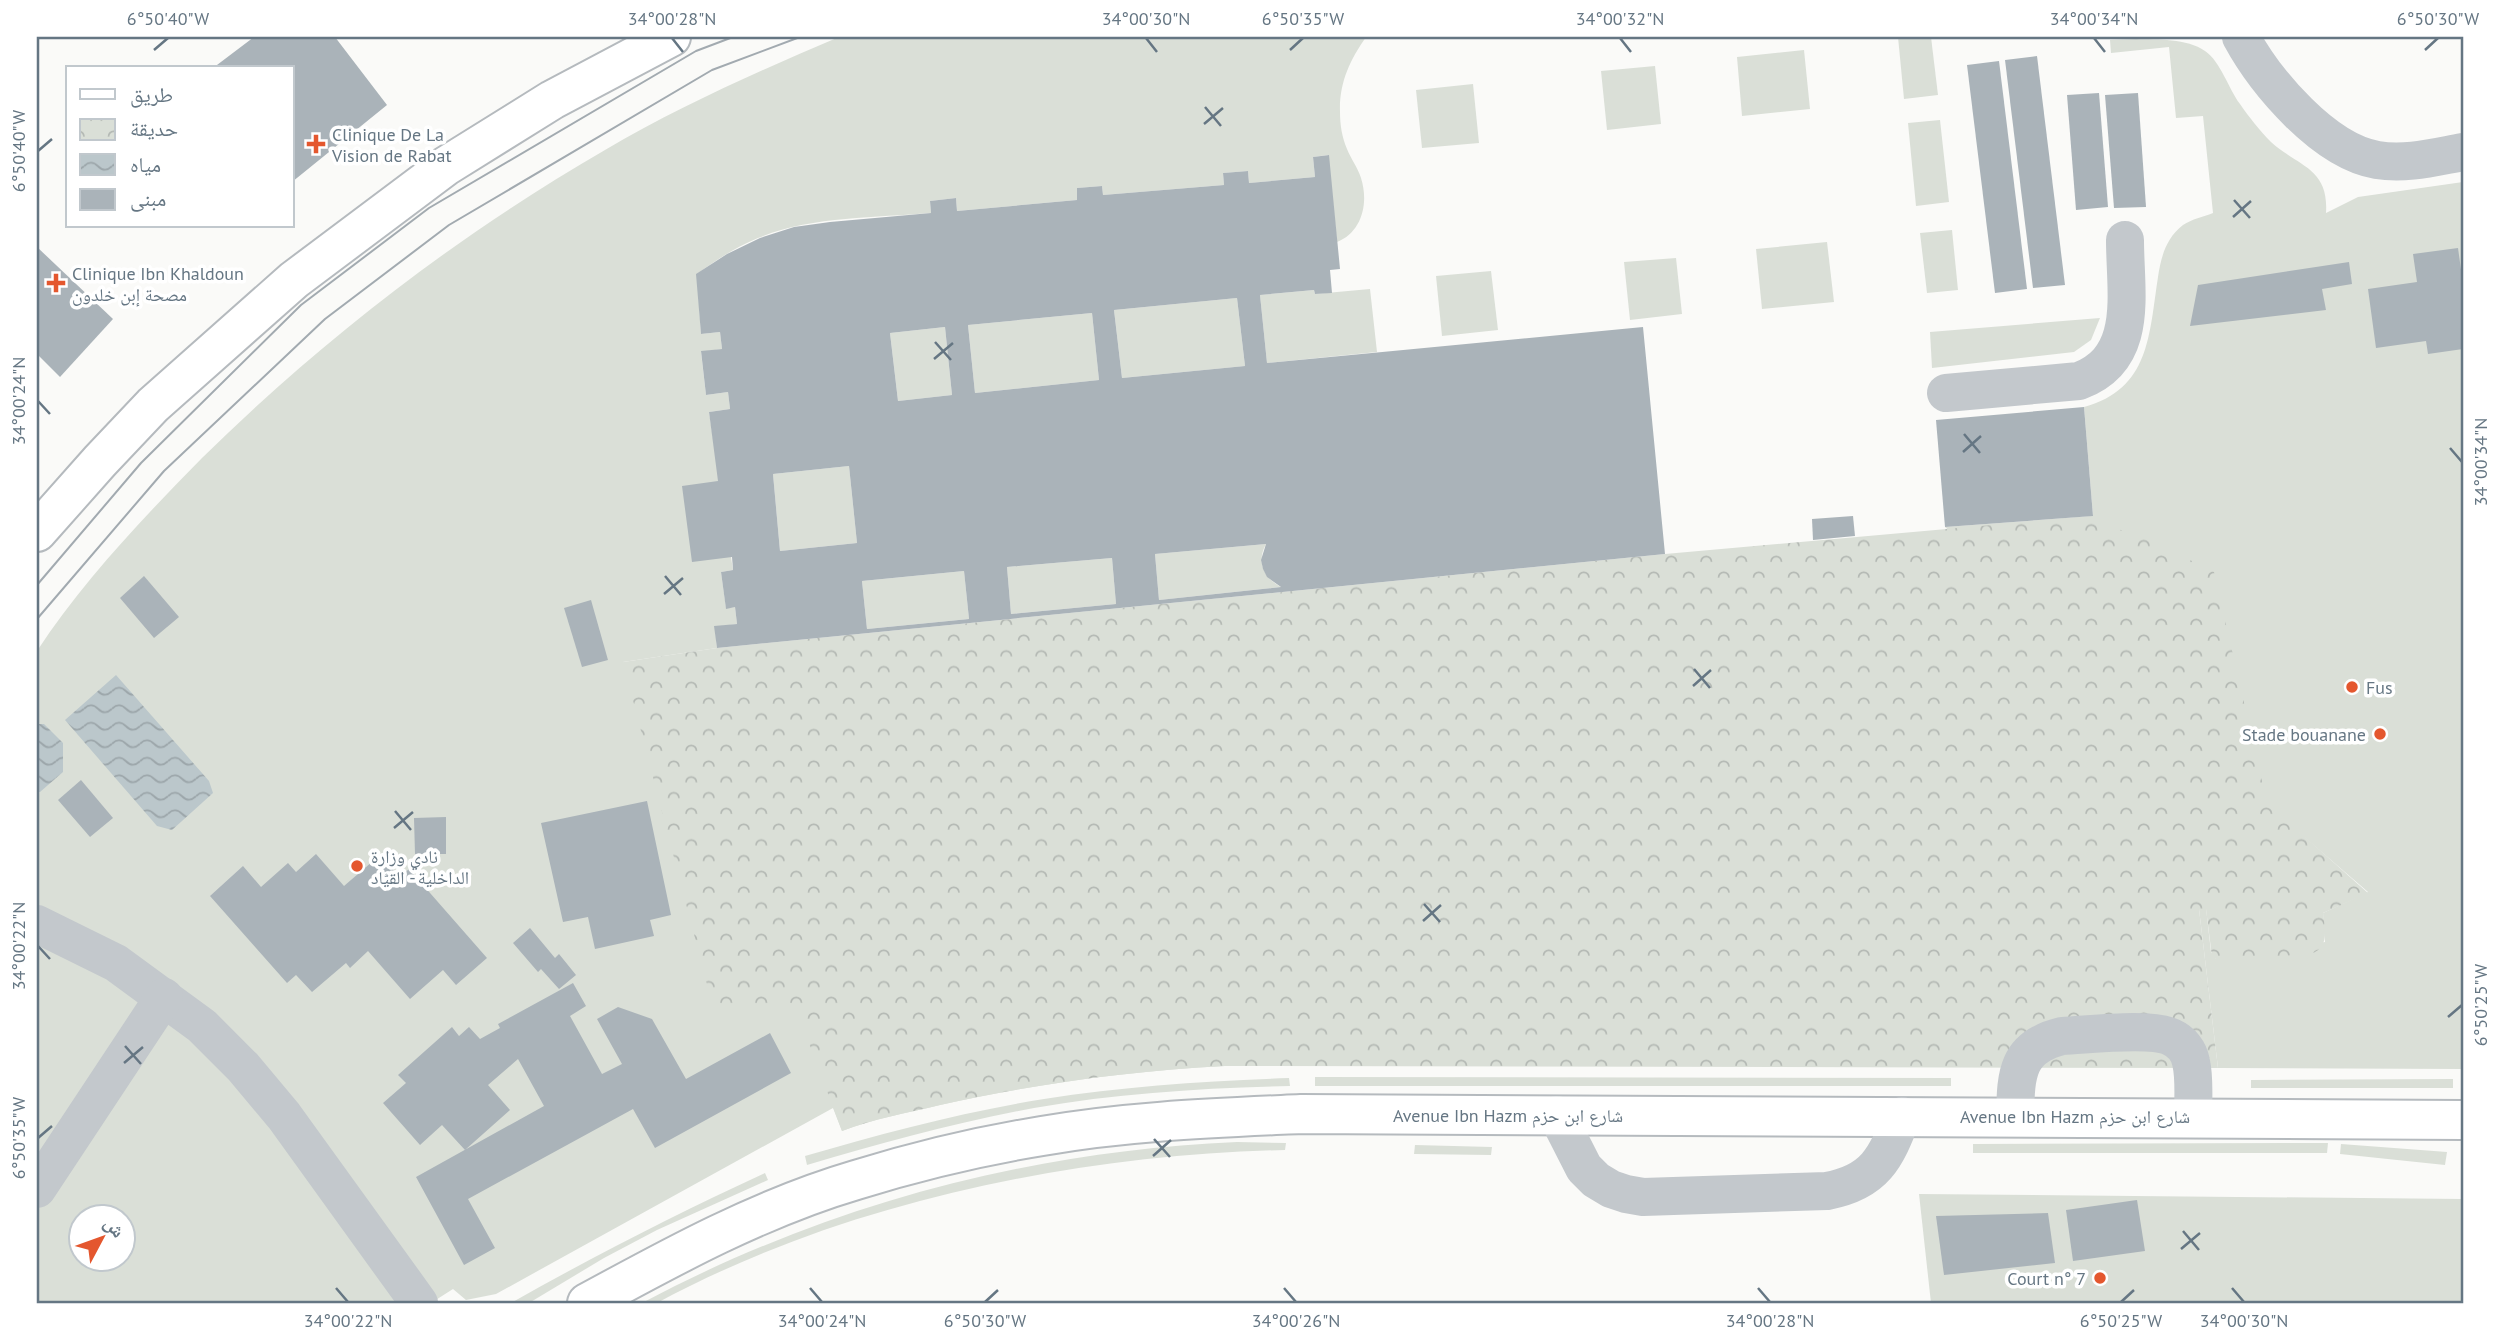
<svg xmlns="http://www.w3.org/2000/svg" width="2500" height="1340" viewBox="0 0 2500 1340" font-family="'PT Sans','Noto Naskh Arabic',sans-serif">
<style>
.green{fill:#dadfd7;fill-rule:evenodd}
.park{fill:url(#park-crowns)}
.water{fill:url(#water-waves)}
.building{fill:#aab3b9;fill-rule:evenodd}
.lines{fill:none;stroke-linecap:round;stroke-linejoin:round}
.major-casing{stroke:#b5babe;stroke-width:42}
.minor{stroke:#c3c8cc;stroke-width:38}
.major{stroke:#fff;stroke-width:38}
.tram{stroke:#a2aab0;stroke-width:2}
.ticks{fill:none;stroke:#657683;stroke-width:2.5}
.poi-dot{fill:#e4572e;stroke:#fff;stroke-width:2.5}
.labels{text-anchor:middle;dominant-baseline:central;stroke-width:7;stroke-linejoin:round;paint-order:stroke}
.poi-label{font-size:18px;fill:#657683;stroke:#fff;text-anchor:start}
.street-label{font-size:18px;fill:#657683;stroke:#fff}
.neatline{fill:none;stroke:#657683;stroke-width:2.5}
.ticks-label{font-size:18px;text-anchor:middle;fill:#657683}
</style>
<defs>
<pattern id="park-crowns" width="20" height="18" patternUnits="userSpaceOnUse" patternTransform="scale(1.75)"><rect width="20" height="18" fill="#dadfd7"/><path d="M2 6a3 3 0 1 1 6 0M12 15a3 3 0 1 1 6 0" fill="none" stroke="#b4b9b4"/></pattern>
<pattern id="water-waves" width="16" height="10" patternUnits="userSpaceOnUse" patternTransform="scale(1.75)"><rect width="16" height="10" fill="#bbc7cb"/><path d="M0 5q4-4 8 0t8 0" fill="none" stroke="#9ca6aa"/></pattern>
</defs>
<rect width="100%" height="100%" fill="#fafaf8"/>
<g class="green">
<path d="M839 37H1366C1350 60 1339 83 1340 112 1340 125 1342 137 1347 149 1351 159 1358 168 1361 178 1369 203 1362 232 1337 242L1328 155 1313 157 1315 177 1249 183 1248 171 1223 173 1224 185 1103 195 1102 186 1077 188V200L957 211 956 198 930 201 931 213C875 218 811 216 758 238 736 247 716 260 697 274L701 334 720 332 722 349 701 352 706 395 728 392 730 409 709 412 733 570 721 572 726 608 735 607 737 624 715 627 717 648 623 662 1225 1066C1128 1071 1034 1084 940 1105 907 1113 873 1119 842 1131L833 1108 496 1294 466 1300 453 1289 431 1303H37V651C83 581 143 518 202 458 323 339 458 235 605 150 680 106 759 71 839 37ZM80 1218H122V1260H80Z"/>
<polygon points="1898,37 1931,37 1938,95 1904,99"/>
<path d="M2136 39C2157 40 2187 38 2205 51 2221 62 2228 88 2240 104 2249 117 2260 131 2271 142 2299 167 2329 168 2326 213L2358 197 2463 182V1069L2218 1068 2199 909 2206 908 2211 952 2216 959 2325 942 2323 913 2368 892 1945 527 2093 516 2084 407C2150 389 2149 335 2158 277 2161 257 2166 238 2183 225 2192 219 2203 217 2213 213L2203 116 2176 118 2169 47 2111 53 2110 40Z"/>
<polygon points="1804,50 1810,109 1742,116 1737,57"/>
<polygon points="1655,66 1661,124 1607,130 1601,71"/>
<polygon points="1473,84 1479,143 1422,148 1416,90"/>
<polygon points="1940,120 1949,202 1916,206 1908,123"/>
<polygon points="1952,230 1958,290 1927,293 1920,233"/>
<polygon points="1827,242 1834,302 1762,309 1756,249"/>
<polygon points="1676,258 1682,314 1630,320 1624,262"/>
<polygon points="1491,271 1498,330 1442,336 1436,276"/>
<polygon points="1370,289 1377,352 1267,363 1260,295 1314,290 1315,294"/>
<polygon points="1237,298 1245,366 1122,378 1114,310"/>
<polygon points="1092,313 1099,380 975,393 968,325"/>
<polygon points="2100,318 2091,340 2074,352 1932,368 1930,332"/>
<polygon points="945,327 952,395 898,401 890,333"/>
<polygon points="849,466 857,543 780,551 773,474"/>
<path d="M1266 544C1256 562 1264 578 1281 587L1159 600 1155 554Z"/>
<polygon points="1112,558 1116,604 1011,614 1007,567"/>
<polygon points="964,571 969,619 867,629 862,581"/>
<polygon points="1315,1077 1951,1078 1951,1086 1315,1086"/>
<path d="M1289 1078 1290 1086C1204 1088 1119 1093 1034 1108 957 1122 882 1143 807 1165L805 1156C884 1133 963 1112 1044 1099 1125 1086 1207 1081 1289 1078Z"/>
<polygon points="2453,1079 2453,1088 2251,1088 2251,1080"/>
<path d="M1237 1142 1286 1143 1285 1150C1074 1155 844 1202 657 1303H642C826 1205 1029 1151 1237 1142Z"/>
<polygon points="2328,1143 2327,1153 1973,1153 1973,1144"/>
<polygon points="2341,1144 2447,1152 2445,1165 2340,1154"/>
<polygon points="1415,1145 1492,1147 1491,1155 1414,1154"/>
<path d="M765 1173 768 1180 657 1230 604 1258 529 1303H511C594 1256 678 1213 765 1173Z"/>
<polygon points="1919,1194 2463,1199 2463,1303 1931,1303"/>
</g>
<path class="park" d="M2093 516 2095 525C2137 529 2176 554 2214 572L2267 803 2368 893 2323 913C2325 929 2330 948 2310 954L2220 961 2212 957 2206 909H2199L2218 1068 1225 1066C1128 1071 1034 1084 940 1105 907 1113 873 1119 842 1131L794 1003 715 1015 623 662 717 648 1665 554Z"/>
<g class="water">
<polygon points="116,675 209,781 213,793 172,830 157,826 65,720"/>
<polygon points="37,724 44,724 63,743 63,772 40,792 37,792"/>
</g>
<g class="building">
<polygon points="254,37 335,37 387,105 292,182 292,68 213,68"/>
<polygon points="2037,56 2065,285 2033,288 2005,60"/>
<polygon points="1999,61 2027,289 1995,293 1967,65"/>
<polygon points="2099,93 2108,207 2076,210 2067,95"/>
<polygon points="2138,93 2146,207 2114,208 2105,95"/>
<path d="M1329 155 1340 269 1330 270 1332 293 1315 294 1314 290 1260 295 1267 363 1643 327 1665 554 717 648 714 626 737 624 735 607 726 609 721 572 733 570 732 557 692 562 682 486 718 481 709 412 730 409 728 392 706 395 701 351 722 349 720 332 701 334 696 274 727 254 760 238 794 227 830 222 931 213 930 201 956 198 957 211 1077 200V188L1102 186 1103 195 1224 185 1223 173 1248 171 1249 183 1315 177 1313 157ZM1237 298 1245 366 1122 378 1114 310ZM1092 313 1099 380 975 393 968 325ZM945 327 952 395 898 401 890 333ZM849 466 857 543 780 551 773 474ZM1266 544 1261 560 1263 569 1267 577 1281 587 1159 600 1155 554ZM1112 558 1116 604 1011 614 1007 567ZM964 571 969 619 867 629 862 581Z"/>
<polygon points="37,247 113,319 60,377 37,354"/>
<polygon points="2458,248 2463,284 2463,349 2428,354 2426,341 2376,348 2368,289 2417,282 2413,254"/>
<polygon points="2349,262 2352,284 2322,289 2326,310 2190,326 2198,285"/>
<polygon points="2084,407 2093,516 1945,527 1936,420"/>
<polygon points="1853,516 1855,536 1813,540 1812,519"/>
<polygon points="144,576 179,617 154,638 120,598"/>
<polygon points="591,600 608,660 582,667 564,608"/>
<polygon points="81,780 113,818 90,837 58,800"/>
<polygon points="647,801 671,915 650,920 654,936 595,949 588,917 563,922 541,823"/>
<polygon points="446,817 446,854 415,854 414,818"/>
<polygon points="316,854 344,886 380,855 400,877 409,869 487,958 456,985 443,970 410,999 368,951 350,968 346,963 312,992 296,975 287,983 210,896 243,866 261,887 288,863 296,872"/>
<polygon points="530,928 555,958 559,954 576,975 559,989 541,969 538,972 513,943"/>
<polygon points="573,983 586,1006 570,1016 602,1074 622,1064 597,1019 618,1007 652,1019 686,1079 770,1033 791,1073 655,1148 633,1109 468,1199 495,1248 464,1265 416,1177 544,1106 518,1059 488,1085 510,1110 465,1150 442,1125 420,1145 383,1103 406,1083 398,1075 452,1027 459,1036 469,1027 480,1039 500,1028 498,1024"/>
<polygon points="2137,1200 2145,1251 2073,1261 2066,1210"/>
<polygon points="2048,1213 2055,1263 1944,1275 1936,1216"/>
</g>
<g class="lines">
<defs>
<g id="major">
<polyline points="37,532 100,461 153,405 294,280 446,166 552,100 671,37"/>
<path d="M587 1303C673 1256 761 1208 856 1180 917 1161 980 1146 1042 1136 1128 1121 1214 1118 1301 1114L2463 1120"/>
</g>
</defs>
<use href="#major" class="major-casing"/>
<g class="minor">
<path d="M2241 37C2266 83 2324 151 2377 160 2406 165 2435 157 2463 152"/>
<path d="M1946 393 2079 381C2140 358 2125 294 2125 240"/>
<polyline points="37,924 116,963 202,1026 243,1067 284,1116 419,1303"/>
<path d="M1557 1115 1584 1168 1596 1180 1611 1189 1626 1194 1643 1197 1827 1191C1875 1182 1886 1158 1902 1116"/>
<path d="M2015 1116C2016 1075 2016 1047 2062 1036 2088 1035 2150 1027 2171 1037 2182 1042 2189 1051 2191 1062 2195 1079 2193 1099 2193 1117"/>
<polyline points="37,1189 164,997"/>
</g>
<use href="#major" class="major"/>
<g class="tram">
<polyline points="37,585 141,463 301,305 429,208 696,51 733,37"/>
<polyline points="37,619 164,471 325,319 449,225 712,70 800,37"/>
</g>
</g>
<path class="ticks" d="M672 38 683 52M1146 38 1157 52M1620 38 1631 52M2094 38 2105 52M154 50 168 38M1290 50 1303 38M2425 50 2438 38M1205 107 1221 126M1204 124 1223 108M38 151 52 139M2234 200 2250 218M2233 217 2251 201M935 342 951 360M934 359 953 343M38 401 50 414M1964 434 1980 453M2450 448 2462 462M1963 452 1981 436M665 576 681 595M664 594 683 578M1694 669 1710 688M1693 686 1711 670M395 811 411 830M394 828 413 812M1424 904 1440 922M1423 921 1441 905M38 946 50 959M2448 1017 2462 1005M125 1046 141 1064M124 1063 143 1047M38 1138 52 1126M1154 1139 1170 1157M1153 1156 1171 1140M2183 1231 2199 1250M2181 1249 2200 1233M336 1288 348 1302M810 1288 822 1302M1284 1288 1296 1302M1758 1288 1770 1302M2232 1288 2244 1302M985 1302 998 1290M2121 1302 2134 1290"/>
<g class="poi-dot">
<path d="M312.5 133.5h7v7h7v7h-7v7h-7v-7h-7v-7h7z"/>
<path d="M52.5 272.5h7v7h7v7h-7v7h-7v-7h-7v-7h7z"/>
<circle cx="2352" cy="687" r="7"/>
<circle cx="2380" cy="734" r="7"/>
<circle cx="357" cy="866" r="7"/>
<circle cx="2100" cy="1278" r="7"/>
</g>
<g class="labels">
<g class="poi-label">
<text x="332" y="134">Clinique De La<tspan x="332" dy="21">Vision de Rabat</tspan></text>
<text x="72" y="273">Clinique Ibn Khaldoun<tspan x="72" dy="21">مصحة إبن خلدون</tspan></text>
<text x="2366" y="687">Fus</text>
<text x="2366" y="734" text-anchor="end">Stade bouanane</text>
<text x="371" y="856">نادي وزارة<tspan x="371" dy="21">الداخلية - القيّاد</tspan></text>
<text x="2086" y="1278" text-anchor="end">Court n° 7</text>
</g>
<g class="street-label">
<text x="1508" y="1115">Avenue Ibn Hazm شارع ابن حزم</text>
<text x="2075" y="1116">Avenue Ibn Hazm شارع ابن حزم</text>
</g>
</g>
<rect width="2500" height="1340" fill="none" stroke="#ffffff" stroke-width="77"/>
<rect x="66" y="66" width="228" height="161" fill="#ffffff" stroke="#c1c8cd" stroke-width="2"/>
<rect x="80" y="89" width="35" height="10" fill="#ffffff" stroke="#c1c8cd" stroke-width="2"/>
<text x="130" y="102" font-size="21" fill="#657683">طريق</text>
<rect x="80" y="119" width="35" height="21" fill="url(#park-crowns)" stroke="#c1c8cd" stroke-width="2"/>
<text x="130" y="136" font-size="21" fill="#657683">حديقة</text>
<rect x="80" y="154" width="35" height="21" fill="url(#water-waves)" stroke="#c1c8cd" stroke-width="2"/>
<text x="130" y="172" font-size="21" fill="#657683">مياه</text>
<rect x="80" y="189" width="35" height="21" fill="#aab3b9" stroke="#c1c8cd" stroke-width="2"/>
<text x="130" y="206" font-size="21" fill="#657683">مبنى</text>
<g transform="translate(102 1238) rotate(49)"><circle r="33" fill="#ffffff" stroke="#c1c8cd" stroke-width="2"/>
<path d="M0-5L12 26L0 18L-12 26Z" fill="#e4572e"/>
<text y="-10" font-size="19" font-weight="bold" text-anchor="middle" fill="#657683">ش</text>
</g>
<rect x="38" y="38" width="2424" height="1264" class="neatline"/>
<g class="ticks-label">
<text x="168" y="25">6°50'40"W</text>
<text x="672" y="25">34°00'28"N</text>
<text x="1146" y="25">34°00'30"N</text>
<text x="1303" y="25">6°50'35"W</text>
<text x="1620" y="25">34°00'32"N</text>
<text x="2094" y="25">34°00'34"N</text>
<text x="2438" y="25">6°50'30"W</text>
<text transform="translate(19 151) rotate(-90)" y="6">6°50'40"W</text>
<text transform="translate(19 401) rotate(-90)" y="6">34°00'24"N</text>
<text transform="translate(2481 462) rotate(-90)" y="6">34°00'34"N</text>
<text transform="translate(19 946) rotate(-90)" y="6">34°00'22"N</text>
<text transform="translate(2481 1005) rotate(-90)" y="6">6°50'25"W</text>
<text transform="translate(19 1138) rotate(-90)" y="6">6°50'35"W</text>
<text x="348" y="1327">34°00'22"N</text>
<text x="822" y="1327">34°00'24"N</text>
<text x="985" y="1327">6°50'30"W</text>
<text x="1296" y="1327">34°00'26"N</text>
<text x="1770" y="1327">34°00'28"N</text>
<text x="2121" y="1327">6°50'25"W</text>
<text x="2244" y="1327">34°00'30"N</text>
</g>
</svg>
